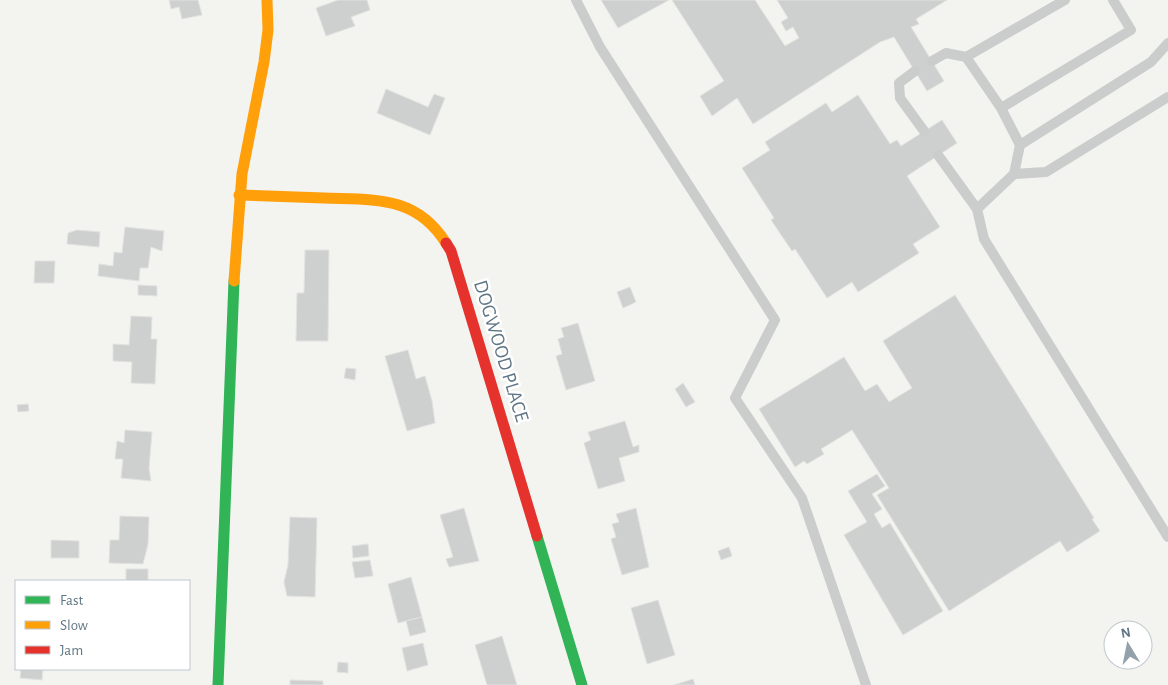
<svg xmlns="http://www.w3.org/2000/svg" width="1168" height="685" viewBox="0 0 1168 685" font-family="'Alegreya Sans',sans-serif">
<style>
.building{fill:#ced0cf;stroke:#e2e2e0}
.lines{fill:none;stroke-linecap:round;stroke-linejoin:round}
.lane{stroke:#cbcccc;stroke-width:10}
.fast{stroke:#30b455;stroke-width:11}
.slow{stroke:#ff9f0a;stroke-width:11}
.jam{stroke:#e5322d;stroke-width:11}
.labels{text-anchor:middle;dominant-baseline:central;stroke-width:5;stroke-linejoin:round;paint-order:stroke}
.street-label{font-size:20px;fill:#607684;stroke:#fff}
</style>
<rect width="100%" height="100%" fill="#f3f3f0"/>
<g class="building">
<polygon points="169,0 198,0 202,15 182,19 179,7 171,9"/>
<polygon points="338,0 367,0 370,10 351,17 355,26 326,36 316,8"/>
<polygon points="601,0 669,0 618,28"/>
<polygon points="672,0 755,0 785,46 799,38 793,27 786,31 781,22 788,18 777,0 947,0 916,19 919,24 911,27 944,81 927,91 894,37 880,42 753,124 737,98 712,116 700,96 724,81"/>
<polygon points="386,89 428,107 434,94 445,98 430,135 377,113"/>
<polygon points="858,95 890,144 897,140 901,146 942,120 957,143 907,176 940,227 913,244 919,253 858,292 852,282 827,298 795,249 792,251 771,220 774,218 742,168 770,150 765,142 826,103 832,112"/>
<polygon points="125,227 164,231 162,251 151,247 148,268 140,268 139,281 98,276 99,264 113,266 114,252 122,253"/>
<polygon points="77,230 100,232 99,247 67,244 68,233"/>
<polygon points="305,250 329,250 328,341 296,341 297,293 304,293"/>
<polygon points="35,261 55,261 54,283 34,283"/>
<polygon points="138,285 157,286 157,296 138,295"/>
<polygon points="630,287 636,302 623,308 617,292"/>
<polygon points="955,295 1094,518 1092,519 1100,531 1067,552 1060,541 949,611 877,495 889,488 852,430 821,449 824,454 807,464 804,461 795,467 759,409 844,357 865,391 877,384 889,402 912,388 883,341"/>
<polygon points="131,316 152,317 151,339 157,339 155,384 131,383 132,362 113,361 113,344 129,345"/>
<polygon points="578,323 595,381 566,390 556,356 562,354 558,339 564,337 561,328"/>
<polygon points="408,350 416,379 425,376 432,401 435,423 407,431 385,356"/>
<polygon points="346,368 356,369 355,380 344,378"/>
<polygon points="683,383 695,402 686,407 675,389"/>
<polygon points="28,404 29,411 18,412 17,405"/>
<polygon points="625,421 633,447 639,445 639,452 619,458 625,481 598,489 584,443 591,440 588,432"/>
<polygon points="125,430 152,432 149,468 151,481 121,478 123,459 115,459 117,441 124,443"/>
<polygon points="877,474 885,486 872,494 882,509 874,514 882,528 890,523 943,611 903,635 844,535 867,522 848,491"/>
<polygon points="464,508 479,561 449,567 446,559 453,557 440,515"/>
<polygon points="636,508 649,567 622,575 611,539 616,537 612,524 619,522 616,514"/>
<polygon points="120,516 149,517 148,544 143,564 109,563 110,540 119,540"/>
<polygon points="290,517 317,518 315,597 287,596 284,582 288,565"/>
<polygon points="51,540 79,541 79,558 51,558"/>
<polygon points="368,544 369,556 353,558 352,546"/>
<polygon points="729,547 732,556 721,560 718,551"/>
<polygon points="370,560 373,576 355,578 352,562"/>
<rect x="126" y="569" width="22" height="12"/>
<polygon points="411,577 422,617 398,623 388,584"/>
<polygon points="658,600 675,655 647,664 631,608"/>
<polygon points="422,617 426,632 410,636 406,621"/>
<polygon points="502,636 517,685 487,685 475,645"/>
<polygon points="423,643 428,665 407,671 402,648"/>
<polygon points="338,662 348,663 348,673 337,672"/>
<polygon points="21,669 43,669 42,680 20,678"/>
<polygon points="693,679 695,685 674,685"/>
<polygon points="290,680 323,681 323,685 290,685"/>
</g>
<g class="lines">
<g class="lane">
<polyline points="576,0 600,47 775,320 735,398 802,498 866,685"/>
<polyline points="1168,43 1151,62 1020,145 1014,174 977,209 984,239 1168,537"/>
<polyline points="966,57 1065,0"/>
<polyline points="932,61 946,53 966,57 1001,108 1020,145"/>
<polyline points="915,71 899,83 900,98 924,131"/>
<polyline points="1001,108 1131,30 1113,0"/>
<polyline points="938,155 977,209"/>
<polyline points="1014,174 1046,172 1168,97"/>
</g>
<g class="fast">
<polyline points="537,536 582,685"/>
<polyline points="218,685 234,281"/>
</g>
<g class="slow">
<path d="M239 195C267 196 295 197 324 198 374 200 416 195 446 243"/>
<polyline points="234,281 242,174 264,62 268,30 267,0"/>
</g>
<polyline class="jam" points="446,243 451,251 537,536"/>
</g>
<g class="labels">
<g class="street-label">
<text transform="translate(501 351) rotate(73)">DOGWOOD PLACE</text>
</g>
</g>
<rect x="15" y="580" width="175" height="90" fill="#ffffff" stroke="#bfc8ce"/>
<rect x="25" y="596" width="25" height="8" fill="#30b455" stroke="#bfc8ce"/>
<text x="60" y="605" font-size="15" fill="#607684">Fast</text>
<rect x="25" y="621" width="25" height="8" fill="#ff9f0a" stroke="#bfc8ce"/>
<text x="60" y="630" font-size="15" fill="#607684">Slow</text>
<rect x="25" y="646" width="25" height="8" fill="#e5322d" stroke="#bfc8ce"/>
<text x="60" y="655" font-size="15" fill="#607684">Jam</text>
<g transform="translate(1128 645) rotate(350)"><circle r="24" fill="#ffffff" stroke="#bfc8ce"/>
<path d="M0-4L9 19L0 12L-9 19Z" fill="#93a2aa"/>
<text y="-8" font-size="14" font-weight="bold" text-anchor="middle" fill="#607684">N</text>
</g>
</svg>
